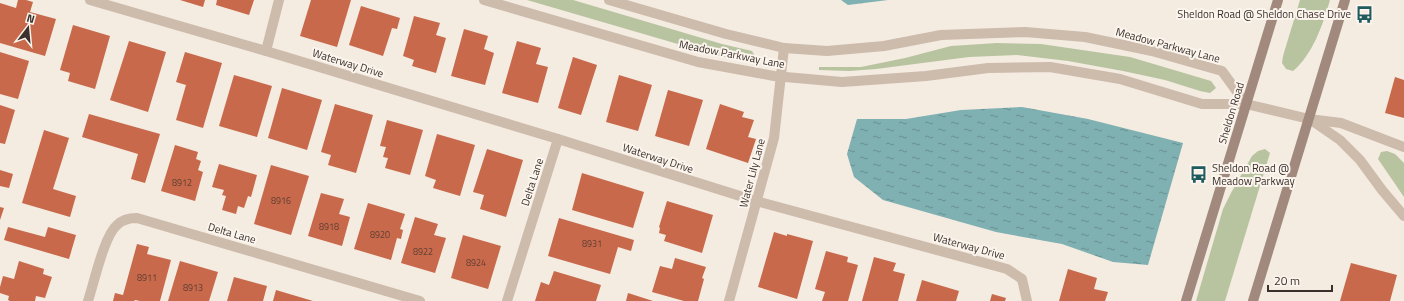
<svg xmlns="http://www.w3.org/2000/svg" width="1404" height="301" viewBox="0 0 1404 301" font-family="'Titillium Web',sans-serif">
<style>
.grass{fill:#b8c4a0}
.water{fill:url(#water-ripples)}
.building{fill:#c8694b}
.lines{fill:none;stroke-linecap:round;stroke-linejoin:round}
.street{stroke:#cdbbac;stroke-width:10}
.secondary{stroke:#a18a7d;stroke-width:10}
.labels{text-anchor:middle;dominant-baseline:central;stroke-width:4;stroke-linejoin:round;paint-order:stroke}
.number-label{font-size:9px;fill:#5e3e33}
.poi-label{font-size:11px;fill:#3b302b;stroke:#fbf5ee;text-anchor:end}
.street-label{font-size:11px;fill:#3b302b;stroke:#fbf5ee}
</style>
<defs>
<pattern id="water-ripples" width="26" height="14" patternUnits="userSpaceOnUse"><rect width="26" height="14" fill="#7fb0b2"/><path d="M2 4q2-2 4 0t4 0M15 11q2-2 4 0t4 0" fill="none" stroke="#699091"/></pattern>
</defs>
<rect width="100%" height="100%" fill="#f4ebe1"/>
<g class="grass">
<polygon points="527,0 573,0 722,44 752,51 755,56 751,60 719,56"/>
<path d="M1300 0H1330C1323 24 1313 54 1293 71L1286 69 1282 63 1283 56Z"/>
<polygon points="997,43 1041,44 1130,57 1211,81 1216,88 1210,93 1200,91 1165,80 1123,71 1068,61 1017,55 969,57 876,69 849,71 819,70 819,67 861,67 905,58 951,46"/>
<polygon points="1265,149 1270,153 1225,301 1196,301 1223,209 1231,193 1252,156 1258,151"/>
<polygon points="1387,151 1395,154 1404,163 1404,197 1378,159 1381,152"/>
</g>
<g class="water">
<polygon points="841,0 888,0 848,5"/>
<polygon points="1022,107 1088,119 1183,143 1148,265 1113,262 1062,244 996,232 883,200 854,177 847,154 857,119 906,119 961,110"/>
</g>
<g class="building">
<polygon points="18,0 26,0 33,2 30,12 56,19 45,56 0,43 0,3 16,8"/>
<polygon points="180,0 205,0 203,7"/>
<polygon points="217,0 254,0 249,15 216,5"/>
<polygon points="311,0 351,0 337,47 300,36"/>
<polygon points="361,6 400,18 397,29 392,28 383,56 349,45"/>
<polygon points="414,16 440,23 436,35 446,38 436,73 412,66 414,60 403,56"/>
<polygon points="73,25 110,36 95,89 68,81 70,73 60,70"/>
<polygon points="464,29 488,36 484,49 494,53 485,85 451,76"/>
<polygon points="129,41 166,52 148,112 110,100"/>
<polygon points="517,41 541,48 536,64 548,67 538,103 502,93"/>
<polygon points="0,52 29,61 18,99 0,94"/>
<polygon points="185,52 222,63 203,128 176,120 186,85 176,82"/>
<polygon points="573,57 597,65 581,115 558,108"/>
<polygon points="234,75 272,86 257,137 219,126"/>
<polygon points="619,75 652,85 638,131 606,122"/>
<polygon points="1395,77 1404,80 1404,118 1385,113"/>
<polygon points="282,88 322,100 307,150 268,138"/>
<polygon points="668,90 703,100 689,146 655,136"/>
<polygon points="335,104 373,115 356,173 328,165 331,155 321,152"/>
<polygon points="720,104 744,112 742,117 754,120 748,137 756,139 748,163 706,149"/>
<polygon points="0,105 15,110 5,144 0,143"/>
<polygon points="89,114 160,134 145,183 131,179 138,154 82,137"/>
<polygon points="387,120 423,130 410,175 385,168 388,158 383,157 386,147 380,146"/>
<polygon points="44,130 69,138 53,189 76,196 70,217 22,203"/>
<polygon points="437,134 475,145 460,196 433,188 436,180 425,176"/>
<polygon points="175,145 198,152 196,159 201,161 198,170 203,172 195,201 161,191"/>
<polygon points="487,149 523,160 506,217 480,209 484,195 473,192"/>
<polygon points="219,164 257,175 251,197 248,196 244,208 238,206 236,214 222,210 226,196 222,195 224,190 212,187"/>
<polygon points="271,165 309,176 291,235 254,224"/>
<polygon points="0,170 13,174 9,188 0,186"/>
<polygon points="582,173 644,192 633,228 572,210"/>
<polygon points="321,193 344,199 339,214 350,217 342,246 308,236"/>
<polygon points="667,201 713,215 702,253 664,241 666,235 659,233 660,228 659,227"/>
<polygon points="368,203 405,214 400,229 403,230 401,239 397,238 391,260 354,249"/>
<polygon points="0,207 4,208 0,220"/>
<polygon points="415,217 438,224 434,235 446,238 435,273 401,263"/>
<polygon points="559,218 634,240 631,251 618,247 610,274 548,256"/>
<polygon points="8,227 45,237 48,227 76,235 69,259 4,240"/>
<polygon points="774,232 787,236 787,234 813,241 797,299 758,287"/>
<polygon points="463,235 501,246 488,289 451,278"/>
<polygon points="137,244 149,247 147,254 171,260 160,301 140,301 135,300 134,301 113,301 115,293 123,295"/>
<polygon points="826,251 848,257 847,262 858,265 848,301 822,301 825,292 815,289"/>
<polygon points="874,257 896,263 893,271 905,274 898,301 862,301"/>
<polygon points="675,258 706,267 702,278 704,279 698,301 684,301 652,292 660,266 672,269"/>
<polygon points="19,261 44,269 43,274 52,277 45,298 36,296 35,301 10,301 8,300 9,296 0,293 0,287 3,276 14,279"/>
<polygon points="180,261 218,272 209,301 168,301"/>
<polygon points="1351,263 1397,275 1390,301 1340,301"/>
<polygon points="1068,269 1097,278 1094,289 1108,292 1105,301 1059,301"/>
<polygon points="554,271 601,285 596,301 535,301 541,282 549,285"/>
<polygon points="234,277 267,286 263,301 227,301"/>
<polygon points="922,280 959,291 956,301 916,301"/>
<polygon points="276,290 313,301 273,301"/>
<polygon points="628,293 653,301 626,301"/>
<polygon points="992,294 1006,298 1005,301 990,301"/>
</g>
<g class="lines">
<g class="street">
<polyline points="90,0 266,51 558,139 756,201 1007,269 1022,279 1027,301"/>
<polyline points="484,0 698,62 774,76 842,82 926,76 988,68 1050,67 1120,79 1202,104 1246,104 1309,119 1341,123 1404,147"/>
<polyline points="609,0 726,34 784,48 827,51 884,46 941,35 1025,32 1085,37 1152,51 1222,71 1246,104"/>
<polyline points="266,51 279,0"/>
<polyline points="1311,120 1340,140 1360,160 1382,190 1404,216"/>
<path d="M88 301C94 283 104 236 117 225 123 219 130 218 137 218L420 301"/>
<polyline points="507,301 558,139"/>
<polyline points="729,301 774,138 784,48"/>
</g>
<g class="secondary">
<polyline points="1186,301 1278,0"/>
<polyline points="1253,301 1345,0"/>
</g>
</g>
<defs>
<symbol id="bus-bare" viewBox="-9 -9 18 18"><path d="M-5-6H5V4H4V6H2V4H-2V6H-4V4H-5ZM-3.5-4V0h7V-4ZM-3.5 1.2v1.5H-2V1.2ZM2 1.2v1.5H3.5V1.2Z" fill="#1f5a5e" stroke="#fbf5ee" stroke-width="2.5" paint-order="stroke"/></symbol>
</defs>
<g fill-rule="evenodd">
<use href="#bus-bare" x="1352" y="2" width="25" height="25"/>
<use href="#bus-bare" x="1186" y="162" width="25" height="25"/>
</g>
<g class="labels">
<g class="number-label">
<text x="182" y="182">8912</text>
<text x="281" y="200">8916</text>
<text x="329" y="226">8918</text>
<text x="380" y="234">8920</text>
<text x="592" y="243">8931</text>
<text x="423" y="251">8922</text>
<text x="476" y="262">8924</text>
<text x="147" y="277">8911</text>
<text x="193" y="287">8913</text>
</g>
<g class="poi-label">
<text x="1351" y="14">Sheldon Road @ Sheldon Chase Drive</text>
<text x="1212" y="168" text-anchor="start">Sheldon Road @<tspan x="1212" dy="13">Meadow Parkway</tspan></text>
</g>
<g class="street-label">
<text transform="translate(1168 45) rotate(15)">Meadow Parkway Lane</text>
<text transform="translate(732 54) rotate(11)">Meadow Parkway Lane</text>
<text transform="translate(348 63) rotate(17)">Waterway Drive</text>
<text transform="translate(1231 113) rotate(-73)">Sheldon Road</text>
<text transform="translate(658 158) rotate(18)">Waterway Drive</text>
<text transform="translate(752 173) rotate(-75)">Water Lily Lane</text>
<text transform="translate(532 182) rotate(-72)">Delta Lane</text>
<text transform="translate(232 233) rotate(16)">Delta Lane</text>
<text transform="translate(969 246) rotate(15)">Waterway Drive</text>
</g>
</g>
<g transform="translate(28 28) rotate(16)" stroke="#fbf5ee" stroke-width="3" paint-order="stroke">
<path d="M0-3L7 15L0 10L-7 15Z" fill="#3b302b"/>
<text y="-6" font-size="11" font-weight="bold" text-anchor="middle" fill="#3b302b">N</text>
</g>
<path d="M1268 285v6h64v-6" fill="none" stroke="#3b302b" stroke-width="2"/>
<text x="1274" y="285" font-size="12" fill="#3b302b" stroke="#fbf5ee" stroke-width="3" paint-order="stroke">20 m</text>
</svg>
